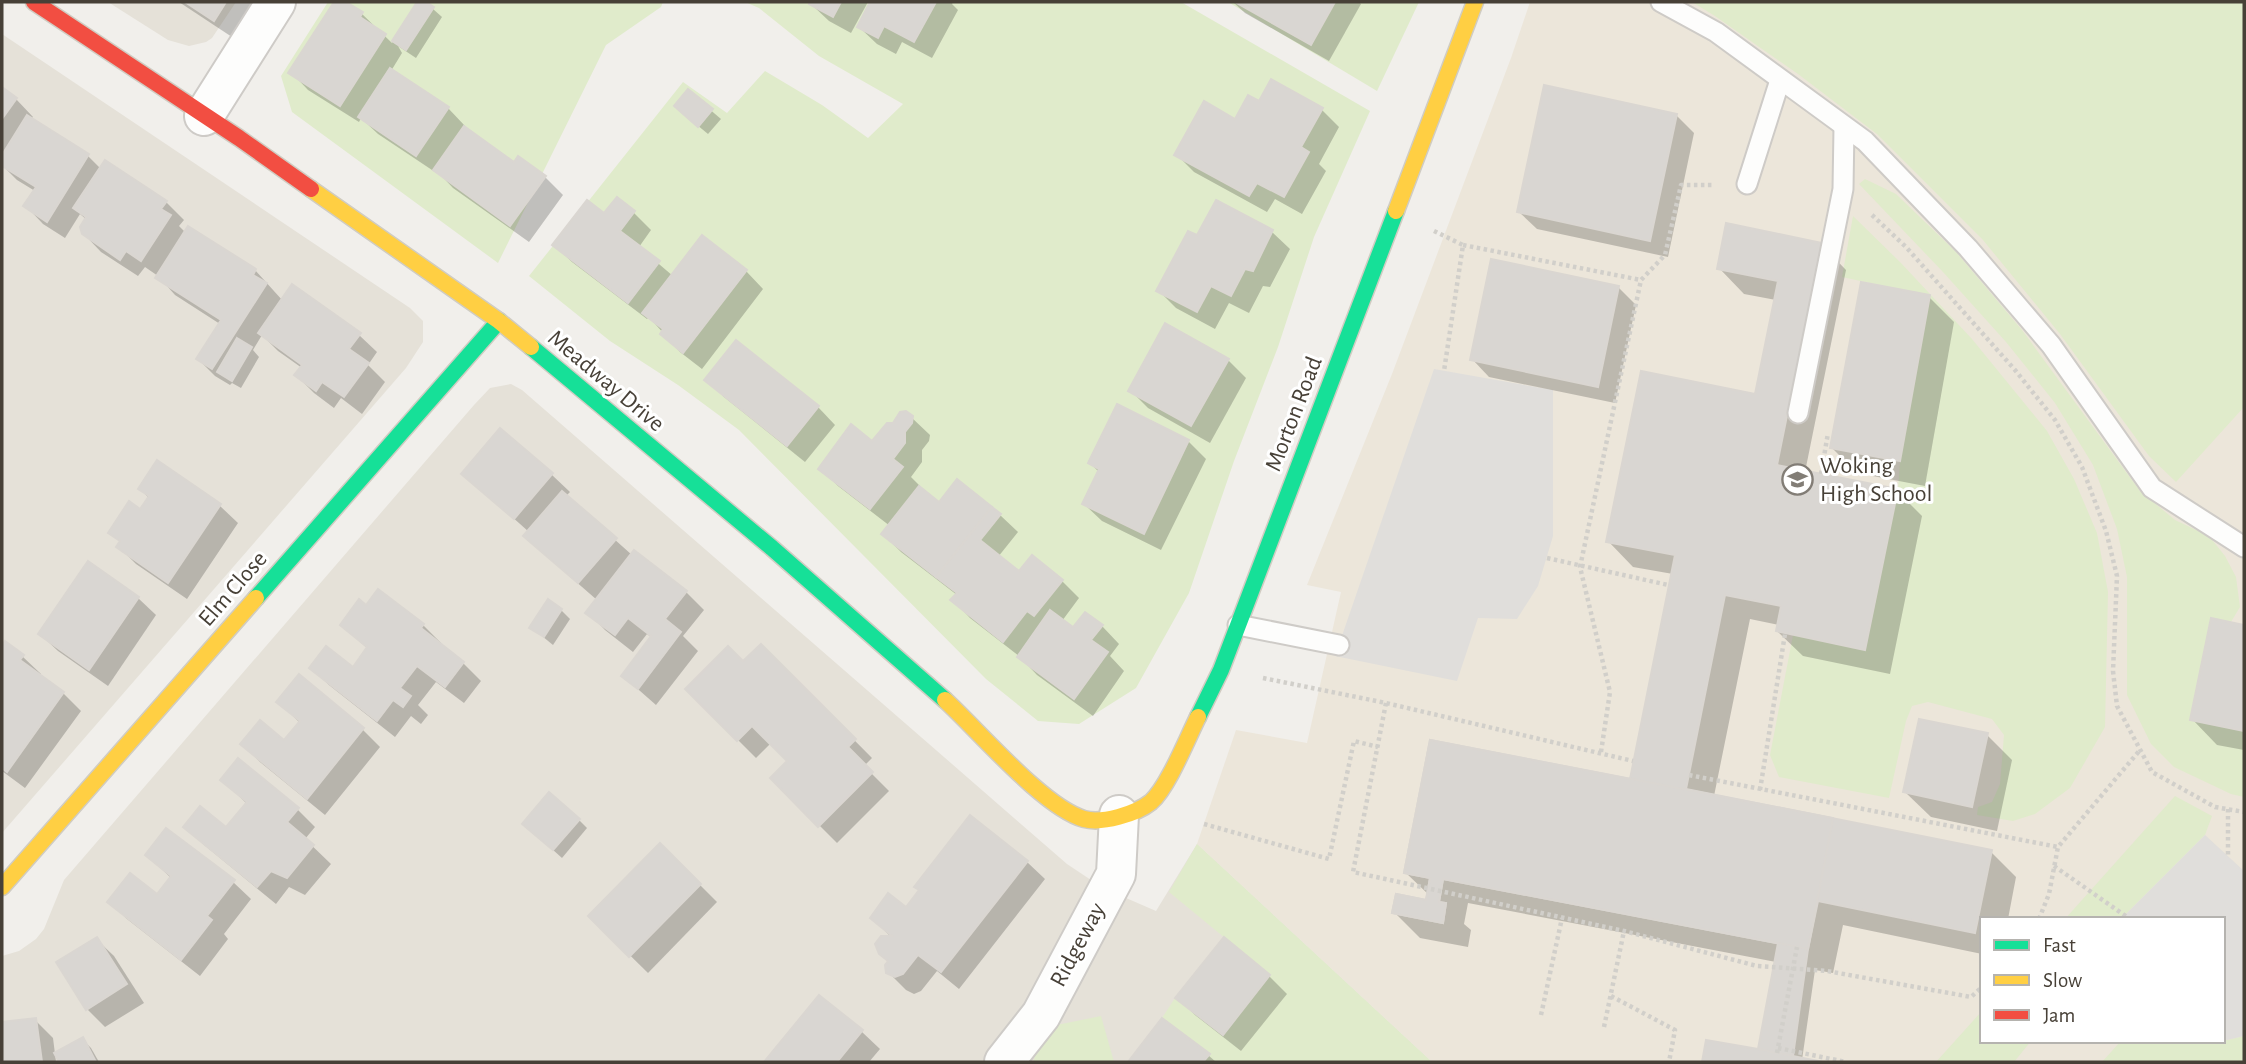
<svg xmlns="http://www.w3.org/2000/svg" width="2246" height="1064" viewBox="0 0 2246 1064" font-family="'Alegreya Sans',sans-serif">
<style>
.residential{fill:#e5e1d8}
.education{fill:#ece6da;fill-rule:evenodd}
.green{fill:#e0ebcb}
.parking{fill:#e0dedb}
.shadow{fill:#0003}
.building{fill:#d9d6d2;stroke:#dad6d1;stroke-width:2}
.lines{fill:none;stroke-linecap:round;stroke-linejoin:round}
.lane-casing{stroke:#cecbc7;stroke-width:23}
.street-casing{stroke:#cecbc7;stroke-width:42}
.fast-casing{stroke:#d0ccc2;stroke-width:19}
.slow-casing{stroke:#d0ccc2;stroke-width:19}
.jam-casing{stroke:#d0ccc2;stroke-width:19}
.path{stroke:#d1cfca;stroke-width:4.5;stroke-dasharray:3.5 3.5;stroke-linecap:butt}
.lane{stroke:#fdfdfc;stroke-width:19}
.street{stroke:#fdfdfc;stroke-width:38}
.fast{stroke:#16e098;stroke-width:16}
.slow{stroke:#ffcf43;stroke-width:16}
.jam{stroke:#f24e42;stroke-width:16}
.labels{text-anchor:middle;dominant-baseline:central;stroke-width:6;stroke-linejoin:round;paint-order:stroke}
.street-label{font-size:24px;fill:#474037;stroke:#fff}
.poi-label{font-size:24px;fill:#474037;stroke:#fff;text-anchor:start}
</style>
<rect width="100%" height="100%" fill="#f1efeb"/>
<g class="residential">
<polygon points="108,2 236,2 212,38 206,42 189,46 168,40"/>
<polygon points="2,34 410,308 423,321 423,342 406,368 2,833"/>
<polygon points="511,384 522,390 1067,864 1103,888 1156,911 1197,844 1432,1062 2,1062 2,956 19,951 36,939 44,929 64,880 474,405 490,388"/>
</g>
<path class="education" d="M1530 2H2244V1062H1432L1197 844 1236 730 1307 743 1341 592 1307 585 1392 374 1511 58ZM1982 919H2223V1041H1982Z"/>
<g class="green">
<polygon points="328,2 663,2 661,7 606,45 498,263 292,112 281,76"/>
<polygon points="745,2 1181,2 1370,111 1314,237 1278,347 1234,461 1189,593 1136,688 1079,724 1038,721 986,679 739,430 678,385 610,341 529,276 683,82 727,113 765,71 822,105 868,138 903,104 819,56 759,8"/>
<polygon points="1228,2 1419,2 1377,91"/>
<polygon points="1692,2 2244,2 2244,407 2176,482 2149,456 2060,334 1983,240 1877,134 1798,74 1715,16"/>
<polygon points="1865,179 1896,194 1956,252 2022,330 2140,491 2175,520 2209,536 2225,556 2236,577 2240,607 2231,622 2244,630 2244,797 2231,794 2174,767 2151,744 2127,695 2127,577 2117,529 2093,465 2055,403 2006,342 1943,272 1859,184"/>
<polygon points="1853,216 1901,263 1972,339 2047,431 2074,479 2097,533 2108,592 2105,727 2070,788 2035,814 2013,821 1977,815 1978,807 1992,802 2000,784 2004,735 1992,719 1928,702 1912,706 1906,721 1889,798 1779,777 1770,755 1793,635 1866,649 1898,490 1900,461 1930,296 1842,277"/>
<polygon points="2175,796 2212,816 2205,835 2121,919 2065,919"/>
<polygon points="1197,844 1432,1062 1203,1062 1209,1053 1162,1018 1175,998 1223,1035 1270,975 1169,892"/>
<polygon points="1982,1011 1982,1041 2031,1041 2014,1062 1936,1062"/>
<polygon points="1101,1016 1114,1062 1034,1062 1036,1044 1047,1027"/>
<polygon points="2244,1036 2244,1062 2102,1062 2121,1041 2223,1041 2223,1037 2227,1040"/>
</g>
<g class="parking">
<polygon points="1434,369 1553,390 1553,536 1538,586 1517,619 1478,618 1457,681 1335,656"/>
<polygon points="2205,835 2244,871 2244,1036 2227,1040 2223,1037 2223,919 2121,919"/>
</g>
<g class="shadow">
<polygon points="179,2 255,2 232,37"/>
<polygon points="336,2 343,2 361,13 392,43 419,2 433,9 442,17 416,58 398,46 402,53 391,71 448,108 465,126 464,128 514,164 518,158 545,177 563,195 529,242 453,188 436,170 435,172 378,134 361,118 359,122 308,90 291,72"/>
<polygon points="812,2 868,2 851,33 829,21 811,4"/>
<polygon points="872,2 953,2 952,4 958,10 932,58 902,42 896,54 877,44 859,27"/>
<polygon points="1233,2 1359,2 1361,4 1329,61 1245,13"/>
<polygon points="2,90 16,99 33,117 31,119 88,156 101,169 106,162 166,202 184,220 179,226 186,233 255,270 283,301 359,335 377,352 368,365 385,382 362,414 341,398 334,408 314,393 296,375 302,368 278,351 262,335 253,350 259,357 241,388 232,383 230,385 215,376 198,359 220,324 175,295 158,276 145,267 138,276 101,252 83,233 87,220 80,214 65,238 43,224 26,206 35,191 17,180 2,165"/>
<polygon points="688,91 721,119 708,134 685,115"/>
<polygon points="1260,103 1321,109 1339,127 1319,164 1326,171 1302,214 1275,199 1267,212 1194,172 1176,154 1236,121"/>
<polygon points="1676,115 1694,133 1668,257 1537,229 1519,212"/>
<polygon points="1217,202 1272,232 1290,249 1270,287 1263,286 1249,313 1229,303 1215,329 1176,308 1158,290 1198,238"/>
<polygon points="634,213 651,230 639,247 673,276 746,271 763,289 702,369 680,352 649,317 647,319 572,262 554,245 605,216"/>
<polygon points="1821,244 1846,270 1805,472 1897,491 1922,516 1890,674 1803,656 1777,631 1779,625 1750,619 1714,796 1991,852 2016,877 2008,919 1982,919 1982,954 1843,925 1833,973 1815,970 1802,1060 1812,1062 1703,1062 1707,1042 1764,1053 1760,1049 1776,962 1468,903 1464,924 1471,930 1468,947 1420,938 1394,912 1428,902 1429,895 1406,873 1632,781 1673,574 1633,567 1608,541 1757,396 1776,300 1744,294 1719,268"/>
<polygon points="1618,287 1636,305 1615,403 1489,377 1472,359"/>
<polygon points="1929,297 1954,322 1925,486 1857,473 1832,448"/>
<polygon points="1228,360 1246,378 1210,443 1148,408 1130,390"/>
<polygon points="707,380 818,407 835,425 805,462 724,397"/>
<polygon points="911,417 930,435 929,441 922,450 922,462 911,477 920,486 918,488 939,504 1000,515 1018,532 998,557 1019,574 1062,581 1079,598 1062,621 1074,630 1102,626 1119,644 1110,656 1124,671 1093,716 1037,675 1019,656 970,618 953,600 957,595 901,552 883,534 890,526 838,486 820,468 873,443 894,425"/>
<polygon points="501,431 552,475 570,492 566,496 632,555 686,592 704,610 683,636 698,651 656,705 623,676 652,638 647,634 633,652 605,630 588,612 597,600 543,553 526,536 529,532 464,474"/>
<polygon points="1188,441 1206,459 1161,550 1102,521 1084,504 1099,472 1090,463"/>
<polygon points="158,463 220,506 238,523 187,599 136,564 119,547 121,543 110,532 141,511 149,498 140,489"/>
<polygon points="138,598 156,615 108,686 58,651 40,634"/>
<polygon points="367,607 423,625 441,643 439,645 463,663 481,681 464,703 436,682 418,705 428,715 421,724 411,716 395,737 329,685 311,668 353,669 368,649 342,625"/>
<polygon points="561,610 570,619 553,645 531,627"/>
<polygon points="2212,620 2244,627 2244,750 2217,745 2192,719"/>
<polygon points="5,644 23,657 41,674 39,676 63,693 81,711 25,788 2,771 2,649"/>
<polygon points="761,646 872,758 864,766 889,791 837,843 772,778 789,761 771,743 756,758 687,689 743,663"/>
<polygon points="299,677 363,730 380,747 325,815 260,762 243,744 284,743 300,723 279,702"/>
<polygon points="1987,735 2012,760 1997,831 1931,817 1905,792"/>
<polygon points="223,780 297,809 315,827 305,839 331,864 305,895 289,887 276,904 203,844 185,827 226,829 247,804"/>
<polygon points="579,820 587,828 562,858 533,832"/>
<polygon points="660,845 717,902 648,973 590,916"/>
<polygon points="147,855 233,882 251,899 224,934 228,939 200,976 127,919 110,902 157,897 171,878"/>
<polygon points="1027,862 1045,879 959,989 937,971 921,991 914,994 906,990 888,972 892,938 872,918 906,909"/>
<polygon points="96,939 114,956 144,1003 105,1027 87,1009 58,963"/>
<polygon points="1224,939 1269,976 1287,994 1241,1051 1195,1015 1178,998"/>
<polygon points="819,997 862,1032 880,1049 869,1062 767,1062"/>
<polygon points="35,1020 53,1038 56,1062 2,1062 2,1024"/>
<polygon points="1162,1020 1208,1055 1216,1062 1131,1062"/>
<polygon points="82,1039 91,1048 99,1062 61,1062 56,1053"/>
</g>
<g class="building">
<polygon points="185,2 226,2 214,21"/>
<polygon points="334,2 346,2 363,12 360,17 386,34 340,106 288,73"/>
<polygon points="417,2 426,2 434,7 406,50 392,41"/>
<polygon points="810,2 841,2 833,17 809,4"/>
<polygon points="870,2 936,2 914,42 884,26 878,38 857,27"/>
<polygon points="1235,2 1335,2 1311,45"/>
<polygon points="390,68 449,107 416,156 358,117"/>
<polygon points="1271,79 1323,108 1301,147 1309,152 1284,197 1257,183 1249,196 1174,155 1204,101 1235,119 1248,95 1259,101"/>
<polygon points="1544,85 1677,114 1650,241 1517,212"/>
<polygon points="2,87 17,98 2,119"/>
<polygon points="688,89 713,109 698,127 674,106"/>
<polygon points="27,115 89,154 47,222 23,206 36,187 2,166 2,155"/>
<polygon points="464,126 514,162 518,156 546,176 510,226 433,170"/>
<polygon points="105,160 167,201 161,209 171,215 141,261 126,251 120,260 82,234 80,227 86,217 73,208"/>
<polygon points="617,197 635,211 620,231 660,261 628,303 552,245 587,200 604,213"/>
<polygon points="1216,200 1273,230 1253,271 1245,269 1231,296 1211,286 1197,312 1156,291 1188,231 1197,235"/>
<polygon points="1726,223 1822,243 1777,465 1898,489 1865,650 1776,631 1781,606 1725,595 1686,789 1992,850 1975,933 1818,901 1808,949 1443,879 1439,902 1446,903 1443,923 1392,913 1396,894 1426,900 1430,878 1404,873 1430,740 1630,779 1675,555 1606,542 1641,371 1755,394 1778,281 1717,269"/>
<polygon points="188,226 256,269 253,275 267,283 212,369 196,359 221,320 155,278"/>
<polygon points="702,235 747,270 683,353 660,334 663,329 642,313"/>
<polygon points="1491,259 1619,286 1598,387 1470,360"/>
<polygon points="1861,282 1930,295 1900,461 1830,448"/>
<polygon points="292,284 361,333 349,349 369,363 344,397 322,382 316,391 294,375 302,365 258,333"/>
<polygon points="1165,323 1229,359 1191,426 1128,391"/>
<polygon points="237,338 252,347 232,381 217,372"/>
<polygon points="736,340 819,406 787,446 704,380"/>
<polygon points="1117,404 1189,440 1144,534 1082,504 1099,469 1088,463"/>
<polygon points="906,411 913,416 912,423 905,432 905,443 893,459 903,467 870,509 818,469 851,424 872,441 887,423 893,423 900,412"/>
<polygon points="500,428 553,473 514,519 461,474"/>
<polygon points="157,460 221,504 168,583 116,547 120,541 108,533 129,501 140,509 149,496 138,489"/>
<polygon points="957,479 992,507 936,577 881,534 919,486 939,502"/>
<polygon points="562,491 617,538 578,583 523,536"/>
<polygon points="992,507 1001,514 980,540 1019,571 1032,555 1063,580 1034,616 1027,611 1003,642 950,600 957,593 936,577"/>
<polygon points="634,550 687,591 665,619 681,632 638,689 621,676 651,636 628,618 615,635 585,613"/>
<polygon points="88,561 139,597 89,670 38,634"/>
<polygon points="378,589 424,624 421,628 464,662 445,687 417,666 400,688 411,696 403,707 393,700 377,721 309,668 326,646 353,667 367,647 340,625 359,599 366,605"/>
<polygon points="548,599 562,609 544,637 529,628"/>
<polygon points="1050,610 1073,627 1085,612 1103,625 1091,640 1108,652 1074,699 1017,657"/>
<polygon points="2211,618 2244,625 2244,731 2190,720"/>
<polygon points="5,641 24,655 20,660 64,692 7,772 2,768 2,646"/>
<polygon points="761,644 856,739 848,747 873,772 818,827 770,778 787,761 752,726 737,741 685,689 728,646 743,661"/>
<polygon points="299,674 364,728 307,799 240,744 260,720 284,740 300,721 276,702"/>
<polygon points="1919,719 1988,733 1972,807 1903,792"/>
<polygon points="1430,740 1833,818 1808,949 1443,879 1439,902 1446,903 1443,923 1392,913 1396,894 1426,900 1430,878 1404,873"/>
<polygon points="238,758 299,808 287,822 314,845 287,878 271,871 257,887 183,827 200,806 226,827 247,802 220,780"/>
<polygon points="549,792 580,819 553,850 522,824"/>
<polygon points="970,815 1028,861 941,972 918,955 903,974 895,977 886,973 885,965 888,961 879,954 875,944 881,936 892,936 870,918 888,893 906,907 919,890 914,887"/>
<polygon points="166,828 235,880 207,916 212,920 181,960 107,902 130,873 157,894 171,876 145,855"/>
<polygon points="660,843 701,884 629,957 588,916"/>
<polygon points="97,937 127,984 86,1010 56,962"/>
<polygon points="1224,937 1270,975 1223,1035 1175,998"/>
<polygon points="1778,943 1808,949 1793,1056 1758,1049"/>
<polygon points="819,995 863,1030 837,1062 764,1062"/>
<polygon points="36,1018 42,1062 2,1062 2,1022"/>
<polygon points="1162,1018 1210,1054 1203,1062 1128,1062"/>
<polygon points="83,1037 96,1062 59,1062 54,1053"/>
<polygon points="1706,1040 1758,1049 1823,1062 1702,1062"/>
</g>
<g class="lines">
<defs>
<g id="lane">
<polyline points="1661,2 1716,32 1865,141 1968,248 2051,345 2152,488 2244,547"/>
<polyline points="1747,184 1780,80"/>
<polyline points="1798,413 1843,189 1844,127"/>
<polyline points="1238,625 1339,645"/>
</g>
<g id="street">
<polyline points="204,116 276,2"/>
<polyline points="1004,1062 1041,1015 1116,874 1119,815"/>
</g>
<g id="fast">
<polyline points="531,347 772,548 945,700"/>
<polyline points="256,598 499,321"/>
<polyline points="1198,717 1221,670 1396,211"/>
</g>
<g id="slow">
<polyline points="311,189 499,321 531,347"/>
<polyline points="1396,211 1475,2"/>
<path d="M945 700C979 731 1043 807 1084 819 1102 824 1136 814 1151 802 1168 787 1187 739 1198 717"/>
<polyline points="2,887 256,598"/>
</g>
<polyline id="jam" points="34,2 239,138 311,189"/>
</defs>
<use href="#lane" class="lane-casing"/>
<use href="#street" class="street-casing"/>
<use href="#fast" class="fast-casing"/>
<use href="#slow" class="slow-casing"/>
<use href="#jam" class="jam-casing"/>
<g class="path">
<polyline points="1872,215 1906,247 2015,370 2055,420 2082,467 2106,531 2117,576 2113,671 2117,706 2152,772 2215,807 2244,812"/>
<polyline points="1434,231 1463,245 1444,371"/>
<polyline points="1463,245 1641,280"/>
<polyline points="1821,474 1828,433"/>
<polyline points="1547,558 1668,585"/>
<polyline points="1263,678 1386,703 1633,761"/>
<polyline points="1386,703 1353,872 1624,931 1757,966 1827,971 1971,997 1982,987"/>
<polyline points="1601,752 1610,692 1580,567 1641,280 1665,255 1681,185 1714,185"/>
<polyline points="1689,775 2058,847"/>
<polyline points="1760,790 1785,634"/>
<polyline points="2228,809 2228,857"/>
<polyline points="1204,824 1329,859 1354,741 1378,747"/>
<polyline points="2054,866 2130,919"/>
<polyline points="2039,919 2049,894 2058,847 2140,750"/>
<polyline points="1611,996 1675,1030 1669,1062"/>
<polyline points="1541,1015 1562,918"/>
<polyline points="1604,1027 1624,931"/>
<polyline points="1778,1048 1846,1062"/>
<polyline points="1777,1053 1797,947"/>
</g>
<use href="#lane" class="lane"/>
<use href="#street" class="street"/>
<use href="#fast" class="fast"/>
<use href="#slow" class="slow"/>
<use href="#jam" class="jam"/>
</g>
<defs>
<symbol id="school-ring" viewBox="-11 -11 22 22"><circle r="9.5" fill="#fff" stroke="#827d76" stroke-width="1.5"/><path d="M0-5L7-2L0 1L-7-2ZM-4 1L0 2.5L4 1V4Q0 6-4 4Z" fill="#827d76"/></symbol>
</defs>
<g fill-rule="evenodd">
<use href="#school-ring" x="1780" y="462" width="35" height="35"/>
</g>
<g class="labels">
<g class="street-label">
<text transform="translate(606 381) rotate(40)">Meadway Drive</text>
<text transform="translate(1294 414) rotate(-69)">Morton Road</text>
<text transform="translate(233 589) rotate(-49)">Elm Close</text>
<text transform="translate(1078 945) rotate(-62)">Ridgeway</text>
</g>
<g class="poi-label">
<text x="1820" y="466">Woking<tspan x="1820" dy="28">High School</tspan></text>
</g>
</g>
<rect width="2246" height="1064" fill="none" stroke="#474037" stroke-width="7"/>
<rect x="1980" y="917" width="245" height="126" fill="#ffffff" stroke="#b5b3af" stroke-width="2"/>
<rect x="1994" y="940" width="35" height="10" fill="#16e098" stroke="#b5b3af" stroke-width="2"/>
<text x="2043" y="952" font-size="21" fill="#474037">Fast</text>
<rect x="1994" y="975" width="35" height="10" fill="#ffcf43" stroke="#b5b3af" stroke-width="2"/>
<text x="2043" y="987" font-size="21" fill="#474037">Slow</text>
<rect x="1994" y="1010" width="35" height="10" fill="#f24e42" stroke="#b5b3af" stroke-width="2"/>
<text x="2043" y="1022" font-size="21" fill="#474037">Jam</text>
</svg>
